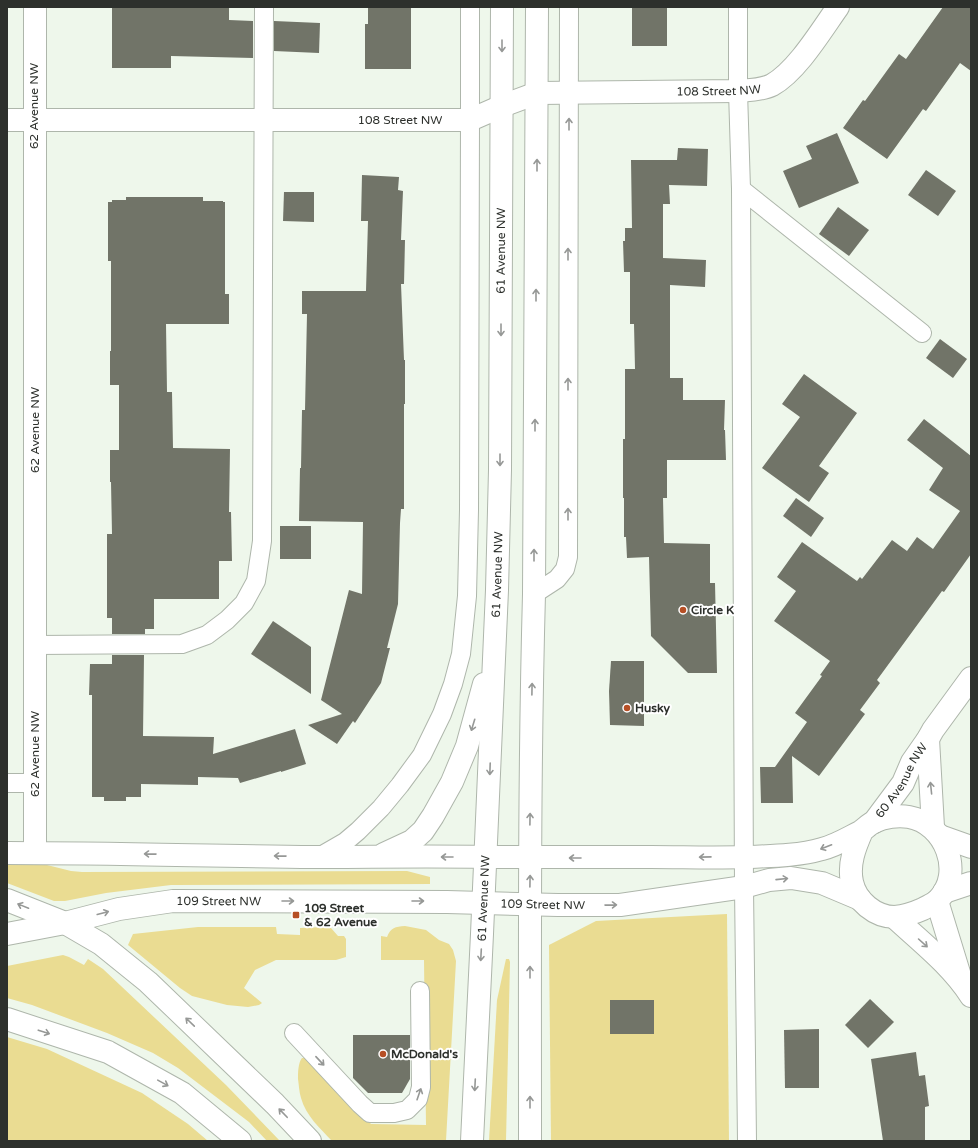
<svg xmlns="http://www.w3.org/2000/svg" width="978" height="1148" viewBox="0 0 978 1148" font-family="'Varela Round',sans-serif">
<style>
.green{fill:#eadc92}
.building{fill:#717468}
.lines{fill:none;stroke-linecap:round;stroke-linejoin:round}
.lane-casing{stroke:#aeb6ab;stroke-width:20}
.street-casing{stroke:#aeb6ab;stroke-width:24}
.secondary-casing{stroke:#aeb6ab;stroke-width:24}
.lane{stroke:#fff;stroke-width:18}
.street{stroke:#fff;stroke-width:22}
.secondary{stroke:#fff;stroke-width:22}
.oneway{stroke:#969896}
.poi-dot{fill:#b64f25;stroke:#fff;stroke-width:1.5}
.labels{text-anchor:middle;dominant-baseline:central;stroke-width:4;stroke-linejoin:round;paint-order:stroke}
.street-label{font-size:12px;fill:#2d302c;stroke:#fff}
.poi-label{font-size:12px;font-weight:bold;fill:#2d302c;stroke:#fff;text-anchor:start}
</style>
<rect width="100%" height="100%" fill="#eef7eb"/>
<g class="green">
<polygon points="7,862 35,862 71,871 82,872 407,871 430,877 430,884 171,885 106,893 65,901 54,901 7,883"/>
<polygon points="727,914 729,1141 551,1141 549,945 596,921"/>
<path d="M405 926 426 930 439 940 449 944 453 950 456 961 446 1141H332C320 1128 306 1116 301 1098 299 1092 299 1085 298 1079 298 1073 298 1063 302 1058H308L371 1124 426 1125 424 960H381V936L387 937C391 927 395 927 405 926Z"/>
<polygon points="198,927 276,927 277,934 300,935 300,928 324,927 331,928 338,936 344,936 346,939 346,957 336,960 276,960 255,970 244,988 262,1003 259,1005 248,1007 227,1005 192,996 180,988 128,945 133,934"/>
<polygon points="63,955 69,957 84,965 88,959 103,969 226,1085 280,1141 267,1141 249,1122 178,1068 153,1053 107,1033 32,1005 7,998 7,966"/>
<polygon points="506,959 509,959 510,962 506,1141 489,1141 497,1000"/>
<polygon points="7,1037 47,1049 142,1093 188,1124 208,1141 7,1141"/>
</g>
<g class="building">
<polygon points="112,7 229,7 229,20 253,21 253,58 171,56 171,68 112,68"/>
<polygon points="368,7 411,7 411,69 365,69 365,24 368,24"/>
<rect x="632" y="7" width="35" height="39"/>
<polygon points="943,7 971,7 971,71 960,63 926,111 923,109 887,159 843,128 863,100 865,101 899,54 906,59"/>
<polygon points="274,21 320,23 319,53 274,51"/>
<polygon points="837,133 859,183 799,208 783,171 812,159 806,146"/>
<polygon points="678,148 708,149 707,186 669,185 670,204 663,204 663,258 706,260 705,287 670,285 670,378 683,378 683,400 725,400 724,430 725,430 726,460 667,460 667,498 663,498 664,543 710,544 710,583 715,583 717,673 688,673 651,636 649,557 627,558 626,537 624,537 624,498 623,498 623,439 625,439 625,369 635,369 634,324 630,324 630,272 624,272 623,241 625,241 625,228 632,228 631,160 677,160"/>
<polygon points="926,170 956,191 938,216 908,195"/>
<polygon points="362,175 399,177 398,190 403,191 401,240 405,240 404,284 401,284 404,360 405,360 405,404 404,404 404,509 401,509 400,523 398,604 387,648 390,648 381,683 355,723 353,721 337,744 308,725 342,714 321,700 349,590 362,594 363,522 299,521 300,468 301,468 302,410 305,410 307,314 302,314 302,291 366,291 368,221 361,221"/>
<polygon points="284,192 314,192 314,222 283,221"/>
<polygon points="126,197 203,197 203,201 223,201 223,202 225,202 225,294 229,294 229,324 166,324 167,392 172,392 173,448 230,449 229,512 231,512 232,561 219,561 219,599 154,599 154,629 145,629 145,634 112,634 112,618 107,618 107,534 112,534 111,482 110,482 110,450 119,450 119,385 110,385 110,351 111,351 111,261 108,261 108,202 112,202 112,200 126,200"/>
<polygon points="838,207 869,230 849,256 819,234"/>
<polygon points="940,339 967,359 953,378 926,358"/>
<polygon points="804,374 857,413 819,466 829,473 809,502 762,468 800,417 782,404"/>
<polygon points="924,419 971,456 971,554 944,592 942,591 877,680 880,683 860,710 865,714 819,776 792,756 793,803 761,803 760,767 775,767 807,722 795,713 822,676 820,675 830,661 774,621 796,591 777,577 802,542 857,581 860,577 862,579 892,540 907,551 917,537 933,549 960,511 929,490 943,468 907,440"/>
<polygon points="796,498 824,518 811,537 783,516"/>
<rect x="280" y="526" width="31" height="33"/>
<polygon points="273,621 311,647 311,694 251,654"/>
<polygon points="112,655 144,655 143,736 214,737 213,754 295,729 306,764 281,772 281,771 240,783 238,778 198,777 198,785 141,784 141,797 126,797 126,801 104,801 104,797 92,797 92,695 89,695 90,664 112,664"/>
<polygon points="611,661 644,661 644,726 610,725 609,691"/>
<polygon points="870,999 894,1022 868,1048 845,1025"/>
<rect x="610" y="1000" width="44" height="34"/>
<polygon points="819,1029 819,1088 785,1088 784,1030"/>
<polygon points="353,1035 410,1035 410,1079 402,1093 368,1093 353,1078"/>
<polygon points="916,1052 919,1076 925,1075 929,1106 925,1107 925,1141 883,1141 871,1059"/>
</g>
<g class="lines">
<defs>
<g id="lane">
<polyline points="738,7 738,91 741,189 744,887 747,1141"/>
<polyline points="741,189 922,333"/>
<polyline points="534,594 557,579 565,569 568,557 569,7"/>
<polyline points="35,645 182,644 207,635 227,620 244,603 256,581 262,541 264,7"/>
<polyline points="7,783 35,783"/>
<polyline points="319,857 345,842 358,831 381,808 400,785 422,755 442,714 453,684 461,654 467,596 469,510 470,120 470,7"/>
<polyline points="294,1033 360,1104 370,1113 394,1113 407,1110 418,1099 421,1087 420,991"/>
</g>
<g id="street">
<polyline points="35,7 35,853"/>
<path id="s1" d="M7 120H470L502 106 537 93 738 91C749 90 762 90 772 85 797 71 821 31 838 7"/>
<polyline points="928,739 933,827"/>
<path id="s2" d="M874 822 903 783 912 762 928 739 933 730 971 678"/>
<polyline points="937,901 960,976"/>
<path d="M894 917C921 942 951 965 971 996"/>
</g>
<g id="secondary">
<polyline points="940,836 971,847"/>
<path d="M7 853C109 853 212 856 314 857 372 857 429 856 486 857 541 857 596 857 651 857 683 857 715 858 746 857 771 856 798 856 822 849 835 846 848 838 860 832 865 829 869 824 874 822 884 817 898 815 909 817 945 823 965 873 938 900 934 904 928 906 923 909 914 913 905 916 895 917 875 917 856 901 852 882 848 864 855 847 862 831"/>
<polyline points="384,854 412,841 423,831 433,816 452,782 467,746 484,684"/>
<polyline points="944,892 971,883"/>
<polyline points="7,900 65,923 101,944 148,982 275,1104 310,1141"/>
<path id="s3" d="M7 934 65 923 119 909 173 901 447 902 558 905H620L744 887 769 880 791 878 822 883 860 899"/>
<polyline points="7,1019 108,1052 182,1093 240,1141"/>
<path id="s4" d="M472 1141 482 934 497 590 500 470 502 7"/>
<path d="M530 1141C530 959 529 776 534 594L537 7"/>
</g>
</defs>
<use href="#lane" class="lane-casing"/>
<use href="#street" class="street-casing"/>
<use href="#secondary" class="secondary-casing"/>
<use href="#lane" class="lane"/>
<use href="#street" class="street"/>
<use href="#secondary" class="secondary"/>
</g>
<defs><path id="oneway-shaft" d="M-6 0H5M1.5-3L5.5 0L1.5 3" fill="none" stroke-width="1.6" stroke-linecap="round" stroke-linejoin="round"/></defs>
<g class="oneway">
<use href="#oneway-shaft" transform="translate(502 46) rotate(90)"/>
<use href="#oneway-shaft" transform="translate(569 124) rotate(-90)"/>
<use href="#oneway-shaft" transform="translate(537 165) rotate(-90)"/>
<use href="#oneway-shaft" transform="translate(568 254) rotate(-90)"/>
<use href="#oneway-shaft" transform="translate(536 295) rotate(-90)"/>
<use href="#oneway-shaft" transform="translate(501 330) rotate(90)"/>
<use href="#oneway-shaft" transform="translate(568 384) rotate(-90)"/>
<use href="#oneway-shaft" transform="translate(535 425) rotate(-90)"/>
<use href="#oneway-shaft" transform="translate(500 460) rotate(90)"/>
<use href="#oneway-shaft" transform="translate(568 514) rotate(-90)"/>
<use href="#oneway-shaft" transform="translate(534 555) rotate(-90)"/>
<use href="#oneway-shaft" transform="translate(532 689) rotate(-89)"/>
<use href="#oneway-shaft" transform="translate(473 725) rotate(107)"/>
<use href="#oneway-shaft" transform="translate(490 769) rotate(92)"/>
<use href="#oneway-shaft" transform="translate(931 788) rotate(-96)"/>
<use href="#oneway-shaft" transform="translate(530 819) rotate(-89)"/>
<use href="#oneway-shaft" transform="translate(826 847) rotate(159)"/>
<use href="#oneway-shaft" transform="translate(150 854) rotate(-179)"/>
<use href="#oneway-shaft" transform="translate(280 856) rotate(-179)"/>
<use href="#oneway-shaft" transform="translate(447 857) rotate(-180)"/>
<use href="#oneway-shaft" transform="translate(705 857) rotate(179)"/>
<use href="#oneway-shaft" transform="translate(575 858) rotate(180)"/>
<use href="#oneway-shaft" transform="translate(782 879) rotate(-6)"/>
<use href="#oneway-shaft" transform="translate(530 881) rotate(-89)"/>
<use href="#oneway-shaft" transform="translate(288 901)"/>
<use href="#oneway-shaft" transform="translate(418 901)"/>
<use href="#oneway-shaft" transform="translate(611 905) rotate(-1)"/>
<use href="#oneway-shaft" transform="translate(23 906) rotate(-158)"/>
<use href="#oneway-shaft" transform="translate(103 913) rotate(-15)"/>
<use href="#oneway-shaft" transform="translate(923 943) rotate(42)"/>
<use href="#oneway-shaft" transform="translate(481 955) rotate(93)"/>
<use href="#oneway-shaft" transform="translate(530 972) rotate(-90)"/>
<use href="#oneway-shaft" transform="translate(190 1022) rotate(-136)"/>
<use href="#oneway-shaft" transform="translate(44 1032) rotate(18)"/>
<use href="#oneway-shaft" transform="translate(320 1061) rotate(47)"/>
<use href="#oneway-shaft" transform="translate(163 1083) rotate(29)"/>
<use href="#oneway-shaft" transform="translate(475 1085) rotate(93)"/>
<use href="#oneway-shaft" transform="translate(419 1094) rotate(-71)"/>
<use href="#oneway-shaft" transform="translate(530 1102) rotate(-90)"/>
<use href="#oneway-shaft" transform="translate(283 1113) rotate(-134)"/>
</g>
<g class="poi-dot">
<circle cx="683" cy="610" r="4"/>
<circle cx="627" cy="708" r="4"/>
<rect x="292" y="911" width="8" height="8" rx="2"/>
<circle cx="383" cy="1054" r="4"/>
</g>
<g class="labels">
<g class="street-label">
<text stroke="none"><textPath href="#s1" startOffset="717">108 Street NW</textPath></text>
<text transform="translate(34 106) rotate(-90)">62 Avenue NW</text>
<text stroke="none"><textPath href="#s1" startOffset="393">108 Street NW</textPath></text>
<text stroke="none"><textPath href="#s4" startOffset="891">61 Avenue NW</textPath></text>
<text transform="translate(35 430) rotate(-90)">62 Avenue NW</text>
<text stroke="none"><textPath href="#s4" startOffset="567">61 Avenue NW</textPath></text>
<text transform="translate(35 754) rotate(-90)">62 Avenue NW</text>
<text stroke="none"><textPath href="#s2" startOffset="50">60 Avenue NW</textPath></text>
<text stroke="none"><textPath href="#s4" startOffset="243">61 Avenue NW</textPath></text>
<text stroke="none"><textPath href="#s3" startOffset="215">109 Street NW</textPath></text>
<text stroke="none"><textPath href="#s3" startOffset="539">109 Street NW</textPath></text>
</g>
<g class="poi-label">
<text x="691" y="610">Circle K</text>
<text x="635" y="708">Husky</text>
<text x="304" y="908">109 Street<tspan x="304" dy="14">&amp; 62 Avenue</tspan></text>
<text x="391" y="1054">McDonald's</text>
</g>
</g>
<rect width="978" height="1148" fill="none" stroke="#2d302c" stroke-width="16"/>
</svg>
